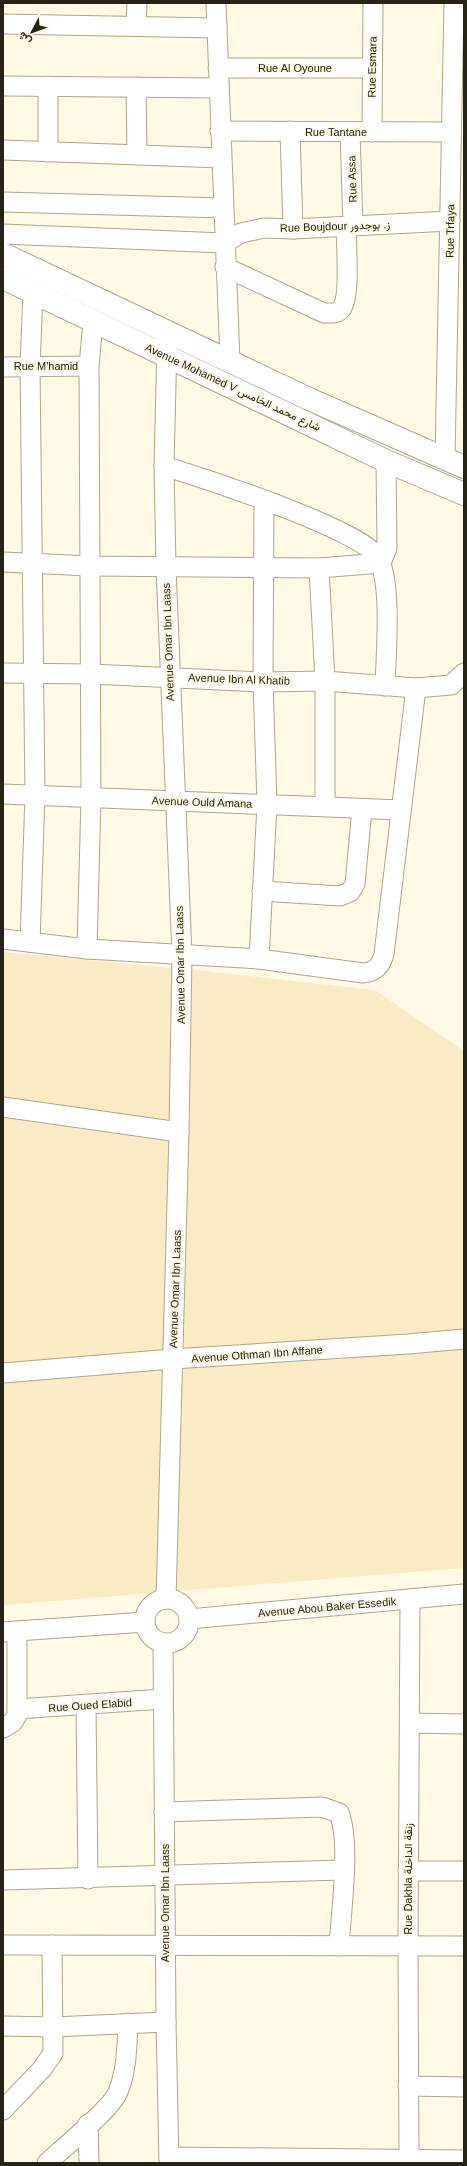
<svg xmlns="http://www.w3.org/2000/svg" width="467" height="2166" viewBox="0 0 467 2166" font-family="Arial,Vazirmatn,sans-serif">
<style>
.built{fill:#f9ecc4}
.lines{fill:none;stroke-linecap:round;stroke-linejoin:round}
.minor-casing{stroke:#afa686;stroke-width:21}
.major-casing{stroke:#afa686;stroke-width:24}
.minor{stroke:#fff;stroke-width:19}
.major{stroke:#fff;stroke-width:22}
.labels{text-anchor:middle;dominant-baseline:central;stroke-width:4;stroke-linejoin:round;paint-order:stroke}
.street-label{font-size:11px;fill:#272317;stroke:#fff9e5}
</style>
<rect width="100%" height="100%" fill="#fff9e5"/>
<polygon class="built" points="3,952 205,971 375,990 464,1051 464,1568 3,1605"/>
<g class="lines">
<defs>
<g id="minor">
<polyline points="216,3 230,361"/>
<polyline points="3,24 217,28"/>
<polyline points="136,26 137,3"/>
<polyline points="218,68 372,68"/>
<polyline points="3,86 219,88"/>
<polyline points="48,86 48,152"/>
<polyline points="136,87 137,155"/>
<polyline points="220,131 451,132"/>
<polyline points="290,131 293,229"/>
<polyline points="350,132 353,226"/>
<polyline points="372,132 373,3"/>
<polyline points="3,150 221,158"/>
<polyline points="3,202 223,208"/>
<polyline points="3,234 224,243 241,233 264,228 293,229 450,221"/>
<path d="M225 267 324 313C331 313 337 314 341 309 351 298 346 242 346 226"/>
<polyline points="3,367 89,366"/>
<polyline points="445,458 454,3"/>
<path d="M164 466C200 477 367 531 379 559 392 588 386 653 385 686"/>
<polyline points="3,562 90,566 319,568 381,563 387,548 386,461"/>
<polyline points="319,568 325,681 325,806"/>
<polyline points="3,673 91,674 263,682 325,681 416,688 451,685 464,673"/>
<polyline points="3,794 401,810"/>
<polyline points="262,891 340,896 350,892 355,884 362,809"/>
<path d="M3 939 87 949 259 959 363 973C375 972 381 966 384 954L416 688"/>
<polyline points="30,942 35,795 30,367 33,292"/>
<polyline points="87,949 91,798 89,366 93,321"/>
<polyline points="259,959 267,804 263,682 264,500"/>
<polyline points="3,1107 179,1132"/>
<polyline points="3,1373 172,1359 408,1344 464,1339"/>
<polyline points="166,1599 179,1132 182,955 166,567 164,466 167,343"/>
<circle cx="167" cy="1621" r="22"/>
<polyline points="189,1619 464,1594"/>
<polyline points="3,1632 145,1622"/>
<polyline points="163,1643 166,2022 169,2163"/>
<polyline points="86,1705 88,1879"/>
<polyline points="17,1709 163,1699"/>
<polyline points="410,1723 464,1724"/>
<polyline points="3,1728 13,1722 17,1715 17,1631"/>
<path d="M164 1812 322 1807 339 1813C351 1843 341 1912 339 1946"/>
<polyline points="408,1871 464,1871"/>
<polyline points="3,1880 343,1870"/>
<polyline points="3,1945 464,1946"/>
<polyline points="3,2026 53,2027 166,2022"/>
<polyline points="408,2086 464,2087"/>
<polyline points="3,2110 42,2069 53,2053 52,1945"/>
<polyline points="88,2124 89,2163"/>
<polyline points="169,2157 464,2160"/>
<polyline points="409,2160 408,1946 410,1599"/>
<path d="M47 2163C62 2149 112 2108 118 2092 127 2070 127 2045 128 2023"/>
</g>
<g id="major">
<polyline points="3,254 309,399 464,467"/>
<polyline points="3,278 386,461 464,494"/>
</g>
</defs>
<use href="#minor" class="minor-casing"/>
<use href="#major" class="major-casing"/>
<use href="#minor" class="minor"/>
<use href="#major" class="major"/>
</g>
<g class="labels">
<g class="street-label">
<text transform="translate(372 67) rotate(-89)">Rue Esmara</text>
<text x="295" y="68">Rue Al Oyoune</text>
<text x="336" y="132">Rue Tantane</text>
<text transform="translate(352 179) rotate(-92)">Rue Assa</text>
<text transform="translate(335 226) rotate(-2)">Rue Boujdour ز. بوجدور</text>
<text transform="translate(450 231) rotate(-89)">Rue Trfaya</text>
<text x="46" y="366">Rue M'hamid</text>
<text transform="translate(233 387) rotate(25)">Avenue Mohamed V شارع محمد الخامس</text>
<text transform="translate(168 642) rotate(-92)">Avenue Omar Ibn Laass</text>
<text transform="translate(239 679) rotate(2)">Avenue Ibn Al Khatib</text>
<text transform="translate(202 802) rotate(2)">Avenue Ould Amana</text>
<text transform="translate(180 965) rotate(-91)">Avenue Omar Ibn Laass</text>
<text transform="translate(175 1289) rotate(-88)">Avenue Omar Ibn Laass</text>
<text transform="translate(257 1354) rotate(-4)">Avenue Othman Ibn Affane</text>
<text transform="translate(327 1607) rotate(-5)">Avenue Abou Baker Essedik</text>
<text transform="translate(90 1705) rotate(-4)">Rue Oued Elabid</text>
<text transform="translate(408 1879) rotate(-90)">Rue Dakhla زنقة الداخلة</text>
<text transform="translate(165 1903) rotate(-90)">Avenue Omar Ibn Laass</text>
</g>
</g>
<rect width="467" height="2166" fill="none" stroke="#272317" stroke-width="8"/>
<g transform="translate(32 32) rotate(229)" stroke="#fff9e5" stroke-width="3" paint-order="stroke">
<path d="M0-3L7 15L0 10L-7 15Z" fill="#272317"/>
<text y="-6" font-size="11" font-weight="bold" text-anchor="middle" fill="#272317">ش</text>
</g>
</svg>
